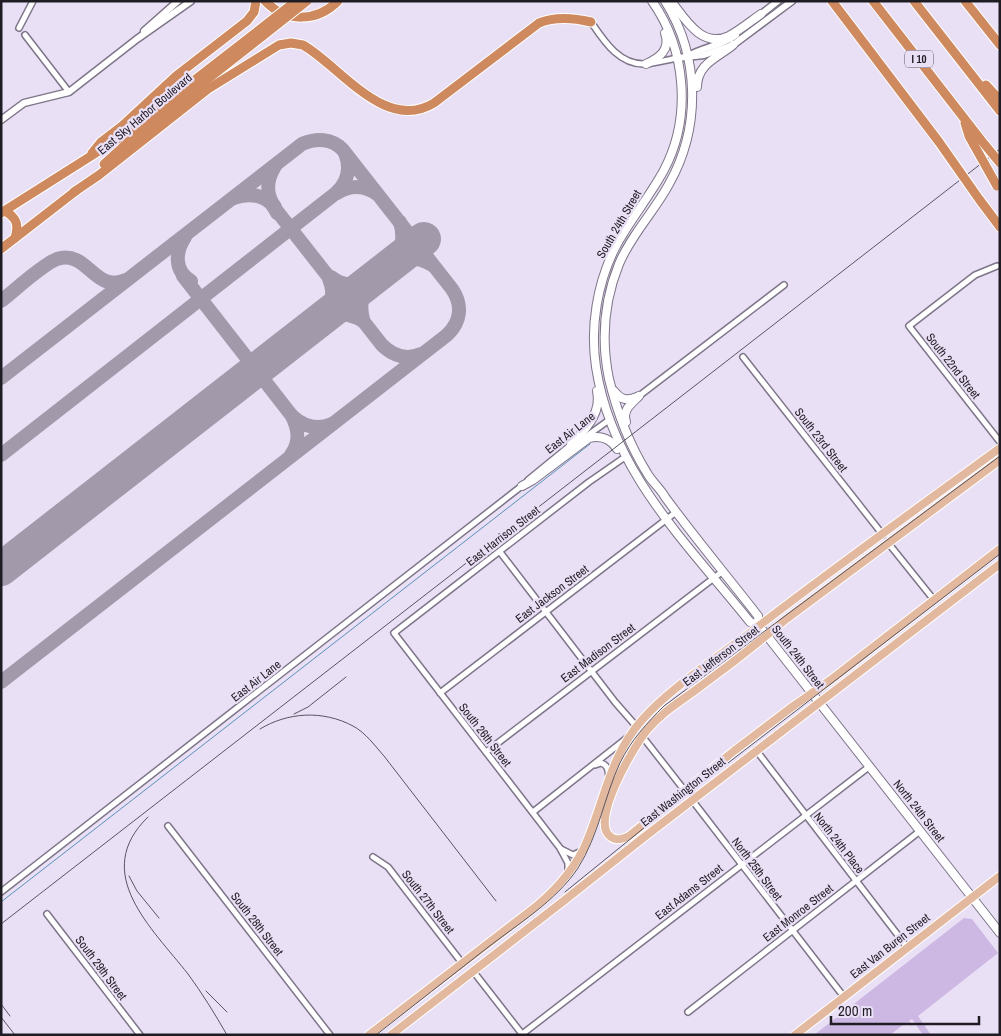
<svg xmlns="http://www.w3.org/2000/svg" width="1001" height="1036" viewBox="0 0 1001 1036" font-family="'Archivo Narrow',sans-serif">
<style>
.green{fill:#cdb8e4}
.lines{fill:none;stroke-linecap:round;stroke-linejoin:round}
.stream{stroke:#5990ba;stroke-width:1}
.taxiway{stroke:#a29aab;stroke-width:14}
.runway{stroke:#a29aab;stroke-width:34}
.minor-casing{stroke:#7e7588;stroke-width:8}
.tertiary-casing{stroke:#7e7588;stroke-width:9}
.secondary-casing{stroke:#7e7588;stroke-width:10}
.primary-casing{stroke:#fff;stroke-width:10}
.motorway-casing{stroke:#fff;stroke-width:11}
.minor{stroke:#fff;stroke-width:5}
.tertiary{stroke:#fff;stroke-width:6}
.secondary{stroke:#fff;stroke-width:8}
.primary{stroke:#e2b99e;stroke-width:8}
.motorway{stroke:#ce8a5e;stroke-width:9}
.tram{stroke:#5a5460;stroke-width:1}
.rail{stroke:#5a5460;stroke-width:1}
.motorway-bridge-casing{stroke:#fff;stroke-width:11;stroke-linecap:butt}
.motorway-bridge{stroke:#ce8a5e;stroke-width:9}
.labels{text-anchor:middle;dominant-baseline:central;stroke-width:4.5;stroke-linejoin:round;paint-order:stroke}
.shield{fill:#eae0f6;stroke:#5d5763;stroke-width:1}
.shield-label{font-size:11px;font-weight:bold;fill:#201c24}
.street-label{font-size:12px;fill:#201c24;stroke:#eae0f6}
</style>
<rect width="100%" height="100%" fill="#eae0f6"/>
<polygon class="green" points="964,918 972,919 998,953 918,1016 931,1035 923,1035 912,1019 909,1021 913,1027 907,1022 890,1035 814,1035"/>
<g class="lines">
<polyline class="stream" points="1,902 590,444"/>
<g class="taxiway">
<path d="M337 193C350 185 364 185 377 194"/>
<path d="M234 198C251 192 270 195 277 213"/>
<path d="M273 206 382 345C393 356 407 360 421 354"/>
<path d="M275 207C265 194 267 179 275 166"/>
<path d="M185 237C175 252 174 271 191 281"/>
<path d="M390 264C402 252 405 239 400 222"/>
<path d="M388 266C403 258 417 255 432 265"/>
<path d="M183 276 292 416C304 427 318 430 332 424"/>
<path d="M331 277C343 287 358 286 372 279"/>
<path d="M1 301C14 291 43 264 57 259 88 249 94 294 126 280"/>
<path d="M363 319C359 304 362 291 372 279"/>
<path d="M319 320C331 308 336 295 329 279"/>
<path d="M320 320C336 313 348 312 363 321"/>
<path d="M1 378 302 144C316 138 332 138 343 150L452 289C463 305 461 322 447 335L1 682"/>
<path d="M1 455 336 193C348 182 351 168 345 153"/>
<path d="M291 455C300 442 299 430 292 416"/>
</g>
<polyline class="runway" points="1,569 424,239"/>
<defs>
<g id="minor">
<path d="M591 22C604 41 619 65 645 64 656 63 667 60 677 58"/>
<polyline points="19,28 33,1"/>
<polyline points="25,35 69,92"/>
<polyline points="997,266 975,275 909,326 1000,442"/>
<polyline points="743,357 883,535"/>
<polyline points="639,396 784,285"/>
<polyline points="577,443 609,420"/>
<polyline points="528,480 572,444"/>
<polyline points="889,544 934,600"/>
<polyline points="500,552 615,702 636,726"/>
<polyline points="440,693 676,512"/>
<polyline points="642,736 685,791"/>
<polyline points="756,750 907,947"/>
<polyline points="486,752 723,571"/>
<path d="M595 765 601 763C608 765 608 770 609 777"/>
<polyline points="692,800 844,997"/>
<polyline points="533,812 627,738"/>
<polyline points="168,826 330,1035"/>
<polyline points="561,849 573,855 582,851"/>
<polyline points="373,857 388,867 462,963"/>
<polyline points="568,871 568,863 560,848 394,633 589,482 625,457"/>
<polyline points="1,892 523,485"/>
<polyline points="47,914 140,1035"/>
<polyline points="473,971 522,1034"/>
<polyline points="688,1012 920,831"/>
<polyline points="521,1035 870,766"/>
</g>
<g id="tertiary">
<polyline points="759,16 778,1"/>
<polyline points="144,31 178,1"/>
<path d="M688 56C704 47 721 46 736 35"/>
<polyline points="677,58 704,55 733,45 792,1"/>
<polyline points="1,120 24,103 69,92 137,39 191,1"/>
</g>
<g id="secondary">
<path d="M652 1C686 49 692 117 664 170 650 196 630 220 616 246 597 283 590 327 596 367 612 472 687 543 750 622L759 626 764 632 1000 933"/>
<path d="M665 1C700 57 701 127 669 184 654 212 631 235 619 264 604 301 601 340 609 379 617 412 629 444 647 473 652 482 660 488 665 497 695 538 727 576 758 616L759 626"/>
<path d="M671 1C685 19 702 49 729 36 740 30 751 21 761 14"/>
<path d="M646 64C659 58 671 50 665 33"/>
<path d="M697 87C697 64 717 58 733 45"/>
<path d="M614 391C621 400 627 401 637 397"/>
<path d="M626 422C622 410 631 404 639 396"/>
<path d="M571 445C585 429 602 414 597 391"/>
<path d="M522 486 533 480 589 438C601 435 611 439 617 449"/>
</g>
<g id="primary">
<path d="M1000 460 785 620C758 643 730 665 701 686 683 700 663 711 648 729 635 744 588 823 611 837 616 841 623 839 629 836L734 751 792 707 832 679 1000 549"/>
<path d="M369 1035 529 912C551 895 570 875 583 850 604 806 608 758 642 720 669 689 714 660 747 635 830 571 915 510 1000 448"/>
<polyline points="391,1035 561,903 643,838 1000,564"/>
<polyline points="795,1035 1000,876"/>
</g>
<g id="motorway">
<path d="M265 1C286 23 317 22 338 1"/>
<polyline points="832,1 939,142"/>
<polyline points="873,1 981,140"/>
<polyline points="914,1 1000,111"/>
<polyline points="965,1 1000,45"/>
<polyline points="986,85 1000,100"/>
<polyline points="965,123 969,136 974,145"/>
<polyline points="92,153 101,142 122,126 176,76 247,21 254,12 256,1"/>
<polyline points="104,164 135,136 264,35"/>
<path d="M74 192 99 175 208 89 279 45 291 43 303 45C340 66 385 133 434 103L539 23C556 16 574 18 591 22"/>
<polyline points="979,199 1000,227"/>
<path d="M5 211C17 218 19 225 15 238"/>
<polyline points="1,213 121,137 259,30"/>
<polyline points="1,249 77,190"/>
</g>
</defs>
<use href="#minor" class="minor-casing"/>
<use href="#tertiary" class="tertiary-casing"/>
<use href="#secondary" class="secondary-casing"/>
<use href="#primary" class="primary-casing"/>
<use href="#motorway" class="motorway-casing"/>
<use href="#minor" class="minor"/>
<use href="#tertiary" class="tertiary"/>
<use href="#secondary" class="secondary"/>
<use href="#primary" class="primary"/>
<use href="#motorway" class="motorway"/>
<g class="tram">
<polyline points="565,892 655,819 1000,554"/>
<path d="M376 1035C413 1006 450 977 487 948 518 924 556 901 578 868 599 835 604 797 620 763 631 740 647 723 664 706L1000 456"/>
</g>
<g class="rail">
<polyline points="294,714 308,707 346,677"/>
<path d="M260 729C288 712 323 710 353 726 366 733 375 746 384 756L496 901"/>
<path d="M148 817C90 873 152 928 188 974 202 993 215 1014 227 1035"/>
<polyline points="129,876 137,891 159,918"/>
<polyline points="1,924 1000,149"/>
<polyline points="206,991 227,1012"/>
<polyline points="1,1004 10,1016"/>
<polyline points="1,1017 15,1035"/>
</g>
<defs>
<g id="motorway-bridge">
<polyline points="259,30 296,1"/>
<polyline points="264,35 307,1"/>
<polyline points="981,140 1000,163"/>
<polyline points="939,142 979,199"/>
<polyline points="974,145 997,186"/>
</g>
</defs>
<use href="#motorway-bridge" class="motorway-bridge-casing"/>
<use href="#motorway-bridge" class="motorway-bridge"/>
</g>
<g class="labels">
<rect class="shield" x="905" y="50.5" width="28" height="17" rx="4"/>
<g class="shield-label">
<text x="919" y="59">I 10</text>
</g>
<g class="street-label">
<text transform="translate(145 114) rotate(-40)">East Sky Harbor Boulevard</text>
<text transform="translate(619 224) rotate(-60)">South 24th Street</text>
<text transform="translate(953 366) rotate(52)">South 22nd Street</text>
<text transform="translate(570 433) rotate(-38)">East Air Lane</text>
<text transform="translate(821 440) rotate(52)">South 23rd Street</text>
<text transform="translate(503 536) rotate(-38)">East Harrison Street</text>
<text transform="translate(552 594) rotate(-37)">East Jackson Street</text>
<text transform="translate(598 653) rotate(-37)">East Madison Street</text>
<text transform="translate(721 656) rotate(-37)">East Jefferson Street</text>
<text transform="translate(798 657) rotate(52)">South 24th Street</text>
<text transform="translate(256 681) rotate(-38)">East Air Lane</text>
<text transform="translate(485 735) rotate(52)">South 26th Street</text>
<text transform="translate(683 792) rotate(-38)">East Washington Street</text>
<text transform="translate(919 811) rotate(52)">North 24th Street</text>
<text transform="translate(839 843) rotate(52)">North 24th Place</text>
<text transform="translate(757 869) rotate(53)">North 25th Street</text>
<text transform="translate(689 892) rotate(-38)">East Adams Street</text>
<text transform="translate(428 902) rotate(52)">South 27th Street</text>
<text transform="translate(798 913) rotate(-38)">East Monroe Street</text>
<text transform="translate(257 924) rotate(52)">South 28th Street</text>
<text transform="translate(890 946) rotate(-38)">East Van Buren Street</text>
<text transform="translate(101 968) rotate(53)">South 29th Street</text>
</g>
</g>
<rect width="1001" height="1036" fill="none" stroke="#201c24" stroke-width="5"/>
<path d="M831 1016v8h148v-8" fill="none" stroke="#201c24" stroke-width="2.5"/>
<text x="838" y="1016" font-size="15" fill="#201c24" stroke="#eae0f6" stroke-width="4" paint-order="stroke">200 m</text>
</svg>
